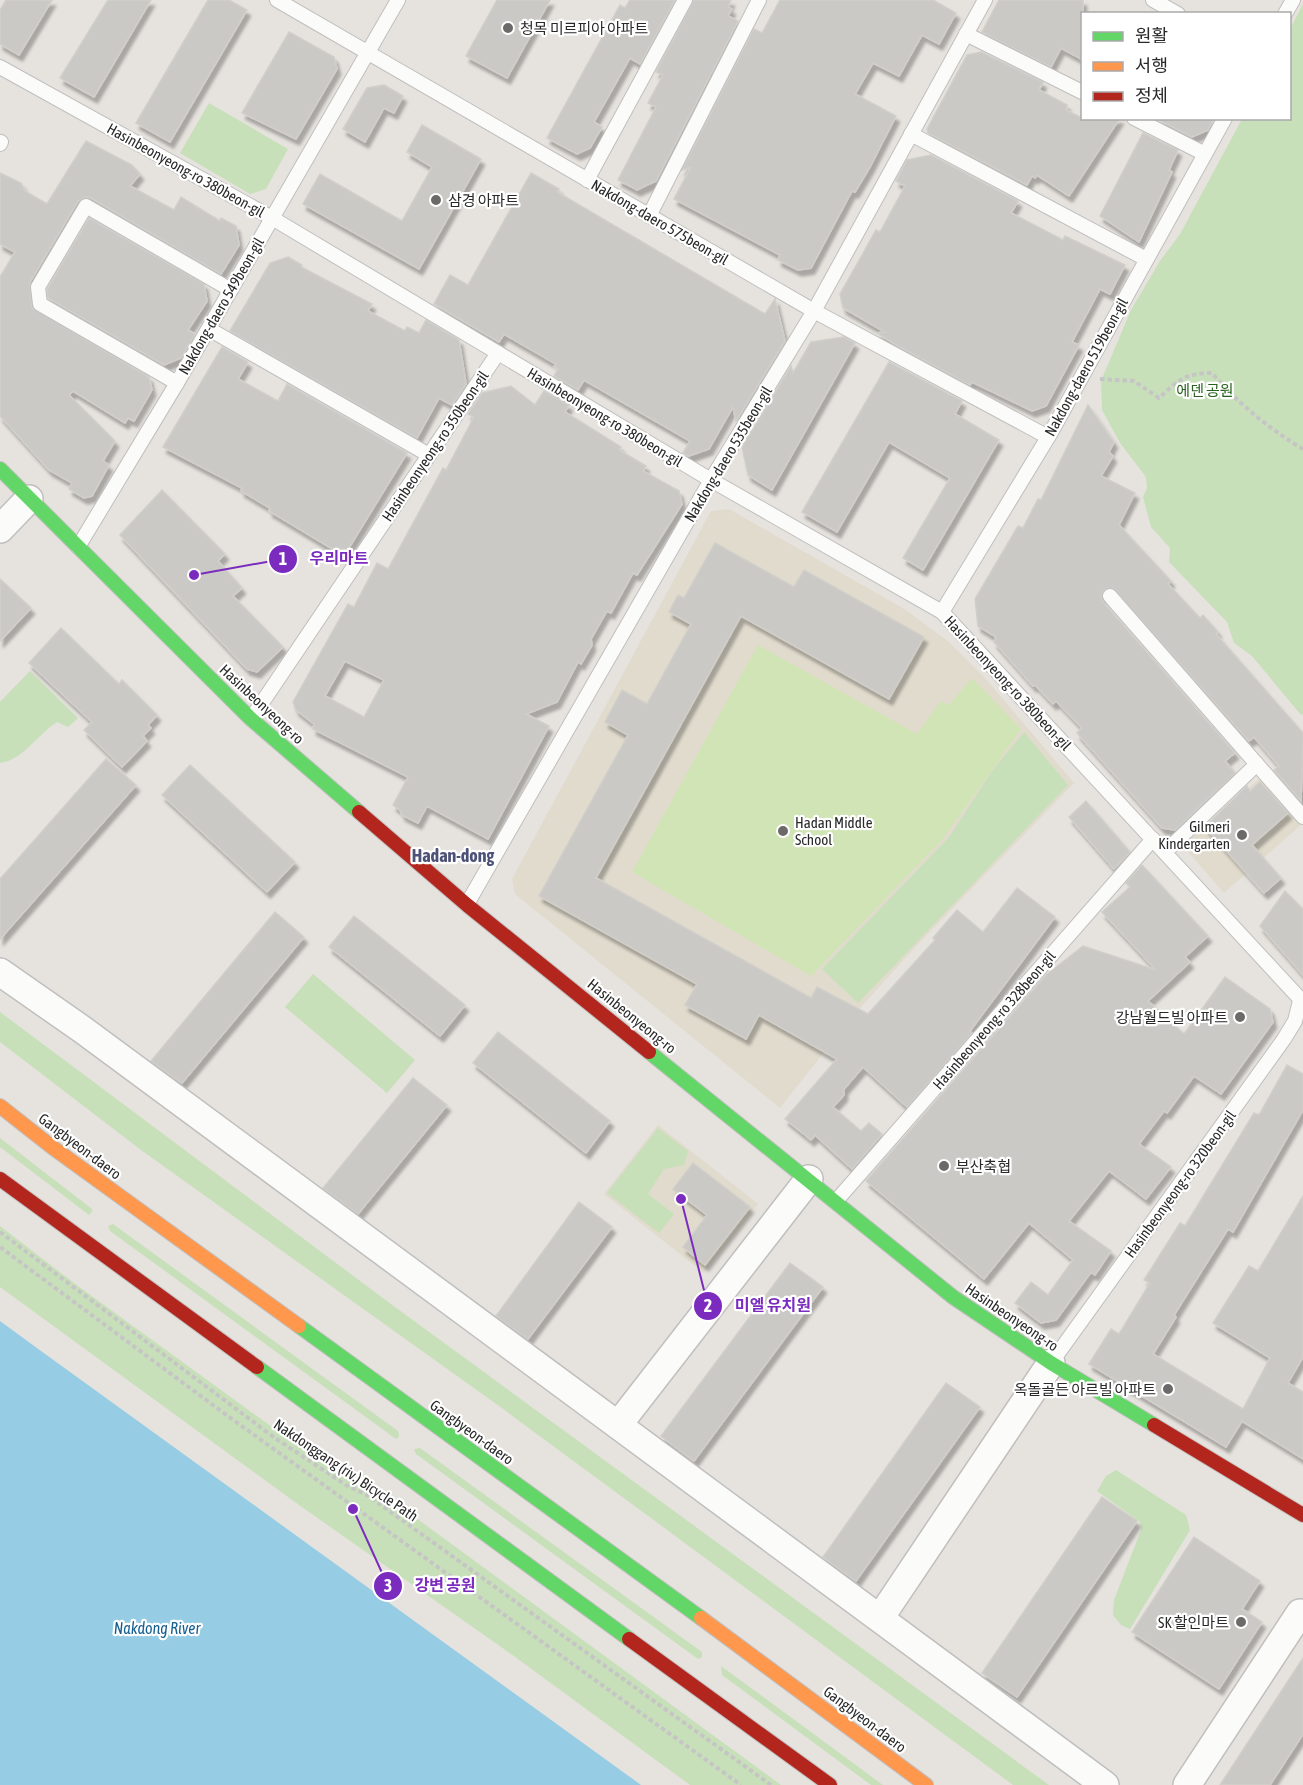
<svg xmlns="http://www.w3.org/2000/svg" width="1303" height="1785" viewBox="0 0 1303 1785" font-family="'Asap Condensed','Noto Sans KR',sans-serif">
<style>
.education{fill:#e1dbcd}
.green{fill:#c7e0b9}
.pitch{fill:#d1e4b6}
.water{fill:#96cce4}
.building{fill:#cbc9c5;stroke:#d1cfca;stroke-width:1.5;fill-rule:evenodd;filter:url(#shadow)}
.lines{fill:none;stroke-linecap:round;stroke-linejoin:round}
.lane-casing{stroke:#c0bfbf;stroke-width:16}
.street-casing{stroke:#c0bfbf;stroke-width:30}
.fast-casing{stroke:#c0bfbf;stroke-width:16}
.slow-casing{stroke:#c0bfbf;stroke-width:16}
.jam-casing{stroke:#c0bfbf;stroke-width:16}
.path{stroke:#c6c5c5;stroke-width:4;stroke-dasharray:4.5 3;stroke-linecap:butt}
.lane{stroke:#fbfbfa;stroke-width:14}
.street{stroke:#fbfbfa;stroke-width:27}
.fast{stroke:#63d668;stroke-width:14}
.slow{stroke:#ff974d;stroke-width:14}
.jam{stroke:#b3261e;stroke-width:14}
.poi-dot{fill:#6b6a68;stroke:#fff;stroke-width:2}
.labels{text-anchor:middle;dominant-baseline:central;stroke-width:4.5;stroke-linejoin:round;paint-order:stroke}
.poi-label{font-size:15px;fill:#292929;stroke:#fff;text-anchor:start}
.street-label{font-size:15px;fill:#292929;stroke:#fff}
.park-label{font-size:15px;fill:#28611e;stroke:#fff}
.water-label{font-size:16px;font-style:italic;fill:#155f90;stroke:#fff}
.quarter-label{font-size:18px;font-weight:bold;fill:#4c5176;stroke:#fff}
.leader{fill:none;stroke:#7b2cbf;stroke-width:2}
.callout-dot{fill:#7b2cbf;stroke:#fff;stroke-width:2}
.mark-label{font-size:18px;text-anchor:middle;font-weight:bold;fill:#fff}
.callout-label{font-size:16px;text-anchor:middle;font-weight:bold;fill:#7b2cbf;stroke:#fff;stroke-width:4.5;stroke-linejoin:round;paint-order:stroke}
</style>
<defs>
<filter id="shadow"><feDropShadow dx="3.5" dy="6" stdDeviation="1.5" flood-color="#0004"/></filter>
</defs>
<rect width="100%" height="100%" fill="#e6e3de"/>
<g class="education">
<polygon points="729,509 906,610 949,642 987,680 1074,783 921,941 851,1018 780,1108 515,894 512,879 711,511"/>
<polygon points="1261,777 1302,824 1224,893 1183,846"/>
<polygon points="658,1125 758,1204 704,1273 604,1194"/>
</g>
<g class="green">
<polygon points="1303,4 1303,714 1301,715 1252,656 1234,643 1227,622 1169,562 1170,548 1151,527 1143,497 1147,488 1146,477 1120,443 1102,410 1101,381 1131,310 1160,261 1180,234 1242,119 1290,118 1290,29"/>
<polygon points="209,103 288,149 266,189 250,194 180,153"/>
<path d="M30 671 78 718 68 727 57 722C37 735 23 760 0 763V702Z"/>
<polygon points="1024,732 1068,785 858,1003 822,969 949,837 992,771"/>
<polygon points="313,974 415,1060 387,1093 285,1007"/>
<polygon points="0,1012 399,1310 1049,1785 1013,1785 499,1406 141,1150 0,1042"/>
<polygon points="658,1128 688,1151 684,1165 664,1169 648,1194 674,1214 659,1233 607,1193"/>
<polygon points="0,1138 92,1209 92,1212 89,1215 0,1147"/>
<polygon points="113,1224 398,1431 399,1437 396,1439 110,1231 108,1226"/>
<path d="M0 1226 78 1286 305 1451C322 1462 339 1477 360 1477L781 1785H690L511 1654 299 1505 0 1287Z"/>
<polygon points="420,1448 702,1652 702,1657 698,1659 416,1454 414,1449"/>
<polygon points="1116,1470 1186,1515 1190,1530 1130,1629 1121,1625 1113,1615 1114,1600 1141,1530 1140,1522 1097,1491 1106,1476"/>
<polygon points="721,1666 883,1785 871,1785 722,1675"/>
</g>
<polygon class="pitch" points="758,645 917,734 941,701 949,705 972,678 1021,729 942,840 811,976 632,872"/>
<polygon class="water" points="0,1321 41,1351 641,1785 0,1785"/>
<g class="building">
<polygon points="6,0 52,0 19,55 0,44 0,10"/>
<polygon points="108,0 151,0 94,97 60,78"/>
<polygon points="208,0 229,0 247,10 170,142 136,123"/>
<polygon points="497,0 550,0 507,78 466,56"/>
<polygon points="630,0 675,0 640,64 630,58 594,122 602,127 590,148 577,154 547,138 620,5 625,8"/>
<polygon points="694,0 731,0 728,7 732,9 728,16 738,21 656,181 637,190 618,180 656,107 648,103 663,75 656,72"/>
<polygon points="780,0 933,0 956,13 939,44 922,35 899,76 873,63 855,94 896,116 870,167 855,192 852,191 811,268 798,270 778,260 780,255 674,199 691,167 682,170 754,29 762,33"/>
<polygon points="999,0 1083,0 1083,60 1061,48 1051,67 982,32"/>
<polygon points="289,32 334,57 337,69 296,139 242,113"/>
<polygon points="981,52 1043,82 1039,90 1067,105 1066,110 1082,118 1120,118 1069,196 1037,175 1035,178 1032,176 1027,185 928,133 927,129 967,55"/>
<polygon points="384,85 403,96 394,113 384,108 365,142 343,129 367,88"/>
<polygon points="1155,118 1214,118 1208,130 1192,137"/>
<polygon points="422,125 481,159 419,269 303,204 320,174 402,221 432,167 407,152"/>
<polygon points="1143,133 1178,150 1169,170 1172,172 1139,242 1100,216"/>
<polygon points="86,141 132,165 140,174 130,186 174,210 181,197 220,221 221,218 236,226 239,245 221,274 91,198 85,197 78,201 30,282 32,308 149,377 152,390 134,421 128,418 125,423 73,391 69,395 115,441 103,461 109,465 92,496 84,498 69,489 72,483 49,470 0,416 0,277 15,252 0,244 0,173 21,183 25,191 47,204"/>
<polygon points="931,155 1018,201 1011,213 1063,240 1065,236 1125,265 1110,294 1100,289 1072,342 1079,345 1046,406 1032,411 972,382 970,385 898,346 877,333 885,332 843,308 840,294 876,230 880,232 905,186 896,181 907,160"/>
<polygon points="531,173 559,189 557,192 765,314 775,299 785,341 736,421 733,407 709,449 689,456 683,453 690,441 584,380 578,390 554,376 558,369 554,367 556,364 504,334 499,342 434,304 450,275 468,285"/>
<polygon points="89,218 204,284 207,301 188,330 195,334 181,358 164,365 48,298 47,289"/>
<polygon points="288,257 302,265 301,267 372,304 368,311 405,331 407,327 419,333 426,320 459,340 466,384 452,405 439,398 417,438 230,331 270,263"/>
<polygon points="844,337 855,343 772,490 748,475 742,447 791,366 793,373 811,342"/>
<polygon points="222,347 248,362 238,379 278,401 287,384 407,453 344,556 269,511 270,508 241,491 242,488 163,447"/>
<polygon points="889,362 962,401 955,414 999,440 923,570 903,558 950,478 889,442 837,532 802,512"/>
<path d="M511 386 535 405 544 391 569 405 565 412 621 447 619 450 646 466 643 471 679 491 682 504 637 575 633 573 611 613 607 611 591 639 592 645 581 664 578 662 557 702 526 714 549 726 488 839 427 806 418 823 402 815 400 810 393 805 408 777 313 729 314 724 296 710 293 702 348 604 354 607 377 563 388 569 443 468 446 470 474 417 468 414 482 393ZM345 661 384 680 364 717 325 696Z"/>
<polygon points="1088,405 1114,442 1109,452 1113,456 1101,476 1135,493 1119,525 1171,581 1168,584 1200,618 1203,615 1218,632 1216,634 1303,733 1301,801 1274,770 1279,766 1254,737 1249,741 1113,588 1104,590 1101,597 1103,602 1235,753 1225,761 1235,773 1175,830 1162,828 1077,733 1082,728 1056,701 1053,704 1035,685 1033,686 994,642 996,637 978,626 975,599 1018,526 1023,528 1038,499 1041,500"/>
<polygon points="162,490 225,554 218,561 242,588 233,596 283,647 257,672 247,669 120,535"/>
<polygon points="715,543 794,587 804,570 924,637 889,699 741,616 596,878 811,998 817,987 868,1014 935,940 933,938 957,910 983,932 1017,888 1055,917 970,1031 972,1033 907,1107 863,1067 844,1089 844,1095 833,1107 861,1131 869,1123 882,1134 852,1169 815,1135 811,1140 785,1119 837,1059 759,1015 746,1039 685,1005 697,984 539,896 628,735 605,722 622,690 647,704 691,624 669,612 678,595 684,598"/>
<polygon points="0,579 31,608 0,641"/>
<polygon points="61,628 119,684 122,680 157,715 148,725 151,728 143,736 147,741 122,767 84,730 92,722 29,663"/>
<polygon points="106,759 136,785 0,939 0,879"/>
<polygon points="190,765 295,862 267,892 162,795"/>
<polygon points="1260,782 1288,813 1252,845 1281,878 1264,893 1205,827 1247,786 1250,791"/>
<polygon points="1086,801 1130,852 1114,869 1069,817"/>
<polygon points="1142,865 1208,936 1185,957 1190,962 1148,1001 1184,1034 1225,977 1270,1009 1273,1022 1221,1094 1194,1076 1167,1113 1164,1111 1139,1144 1171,1167 1146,1199 1109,1171 1069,1221 1111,1251 1095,1275 1091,1272 1056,1320 1041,1323 1015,1303 1031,1282 1048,1295 1073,1260 1029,1223 984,1279 866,1181 1046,975 1083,946 1156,970 1102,912 1130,887 1126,883"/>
<polygon points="1285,891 1303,909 1303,975 1260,926"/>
<polygon points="275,912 304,937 182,1083 151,1061"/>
<polygon points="354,916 465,1005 440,1036 329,947"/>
<polygon points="498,1032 610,1121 586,1153 473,1063"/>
<polygon points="1287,1065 1303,1074 1303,1110 1233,1232 1228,1229 1174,1315 1176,1317 1153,1354 1243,1409 1270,1358 1213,1323 1249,1266 1258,1271 1303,1196 1303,1357 1288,1383 1303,1392 1303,1459 1242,1421 1226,1447 1089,1364 1111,1329 1119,1334 1150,1283 1144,1280 1180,1223 1185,1226 1254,1113 1259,1115"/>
<polygon points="413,1078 447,1105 358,1214 323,1188"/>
<polygon points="693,1163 750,1207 705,1265 683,1247 707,1215 673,1189"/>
<polygon points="579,1202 612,1227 528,1339 496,1316"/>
<polygon points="790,1263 823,1287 694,1461 661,1436"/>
<polygon points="946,1383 980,1407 856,1581 823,1557"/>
<polygon points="1102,1497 1137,1521 1017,1697 982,1673"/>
<polygon points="1194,1537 1260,1581 1242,1609 1262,1622 1219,1689 1132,1632"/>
<polygon points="1303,1658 1303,1734 1270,1785 1220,1785"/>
</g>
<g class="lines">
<defs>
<g id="lane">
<polyline points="277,0 814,311 1048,437"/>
<polyline points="1153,0 1178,14"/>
<polyline points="1285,14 1293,0"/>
<polyline points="966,34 1082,92"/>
<polyline points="0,67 272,218 711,480 942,612 1303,1002"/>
<polyline points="1134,118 1205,154"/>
<polyline points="911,134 1146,259"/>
<polyline points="0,144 1,142"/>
<polyline points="587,180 685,0"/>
<polyline points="649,216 759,0"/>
<polyline points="209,329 429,455"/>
<polyline points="177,383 40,304 38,287 86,206 231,290"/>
<polyline points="78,547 177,383 398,0"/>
<polyline points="1110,596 1303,817"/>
<polyline points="942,612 1050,434 1225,118"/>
<polyline points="251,719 498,353"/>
<polyline points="1165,852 1257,764"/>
<polyline points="467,904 711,480 814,311 985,0"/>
<polyline points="836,1201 1153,839"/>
<polyline points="1051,1363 1284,1039 1295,1021 1300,1001"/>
</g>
<g id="street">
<polyline points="0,529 29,499"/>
<polyline points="0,972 83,1030 1105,1785"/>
<polyline points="618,1425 809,1179"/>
<polyline points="880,1618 1051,1363"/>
<polyline points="1187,1785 1300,1613 1303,1615"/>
</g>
<g id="fast">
<polyline points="0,469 251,719 359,812"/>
<polyline points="649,1052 953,1297 1051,1363 1154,1425"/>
<polyline points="299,1326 701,1618"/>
<polyline points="257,1367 629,1639"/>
</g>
<g id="slow">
<polyline points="0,1106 52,1147 299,1326"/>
<polyline points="701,1618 926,1785"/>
</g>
<g id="jam">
<polyline points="359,812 467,905 649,1052"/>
<polyline points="0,1179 257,1367"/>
<polyline points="1154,1425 1303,1515"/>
<polyline points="629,1639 830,1785"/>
</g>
</defs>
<use href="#lane" class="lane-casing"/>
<use href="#street" class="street-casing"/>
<use href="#fast" class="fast-casing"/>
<use href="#slow" class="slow-casing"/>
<use href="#jam" class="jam-casing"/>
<g class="path">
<path d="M1100 379 1134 381 1159 398C1178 380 1186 373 1212 373 1240 405 1268 428 1303 449"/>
<polyline points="0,1232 275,1438 346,1485 367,1495 771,1785"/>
<polyline points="0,1247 225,1414 741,1785"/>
</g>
<use href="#lane" class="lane"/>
<use href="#street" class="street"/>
<use href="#fast" class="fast"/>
<use href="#slow" class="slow"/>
<use href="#jam" class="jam"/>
</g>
<g class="poi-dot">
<circle cx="508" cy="28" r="6"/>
<circle cx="436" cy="200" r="6"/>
<circle cx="783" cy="831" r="6"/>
<circle cx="1242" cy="835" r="6"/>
<circle cx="1240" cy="1017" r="6"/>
<circle cx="944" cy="1166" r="6"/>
<circle cx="1168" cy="1389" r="6"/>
<circle cx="1241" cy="1622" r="6"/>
</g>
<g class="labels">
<g class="poi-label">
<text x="520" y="28">청목 미르피아 아파트</text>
<text x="448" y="200">삼경 아파트</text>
<text x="795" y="822">Hadan Middle<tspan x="795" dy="17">School</tspan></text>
<text x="1230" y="826" text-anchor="end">Gilmeri<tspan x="1230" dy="17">Kindergarten</tspan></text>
<text x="1228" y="1017" text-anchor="end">강남월드빌 아파트</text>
<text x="956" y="1166">부산축협</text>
<text x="1156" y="1389" text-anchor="end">옥돌골든 아르빌 아파트</text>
<text x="1229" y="1622" text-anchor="end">SK 할인마트</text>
</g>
<g class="street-label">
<text transform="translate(186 170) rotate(29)">Hasinbeonyeong-ro 380beon-gil</text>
<text transform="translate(660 222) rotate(30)">Nakdong-daero 575beon-gil</text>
<text transform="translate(221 306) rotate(-60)">Nakdong-daero 549beon-gil</text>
<text transform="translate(1086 367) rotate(-61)">Nakdong-daero 519beon-gil</text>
<text transform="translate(605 417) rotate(31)">Hasinbeonyeong-ro 380beon-gil</text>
<text transform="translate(435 446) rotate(-56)">Hasinbeonyeong-ro 350beon-gil</text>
<text transform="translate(728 454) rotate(-59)">Nakdong-daero 535beon-gil</text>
<text transform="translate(1008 683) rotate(47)">Hasinbeonyeong-ro 380beon-gil</text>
<text transform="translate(262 704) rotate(43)">Hasinbeonyeong-ro</text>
<text transform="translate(632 1016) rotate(39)">Hasinbeonyeong-ro</text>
<text transform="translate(994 1020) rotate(-49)">Hasinbeonyeong-ro 328beon-gil</text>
<text transform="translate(80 1146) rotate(37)">Gangbyeon-daero</text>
<text transform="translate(1180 1184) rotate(-54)">Hasinbeonyeong-ro 320beon-gil</text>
<text transform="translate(1012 1317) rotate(34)">Hasinbeonyeong-ro</text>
<text transform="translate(472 1432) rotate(36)">Gangbyeon-daero</text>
<text transform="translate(346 1470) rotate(34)">Nakdonggang (riv.) Bicycle Path</text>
<text transform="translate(865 1719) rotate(37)">Gangbyeon-daero</text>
</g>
<g class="park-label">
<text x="1205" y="390">에덴 공원</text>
</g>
<g class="water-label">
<text x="157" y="1628">Nakdong River</text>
</g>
<g class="quarter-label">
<text x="453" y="855">Hadan-dong</text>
</g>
</g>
<path class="leader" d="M194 575L283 559M681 1199L708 1306M353 1509L388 1586"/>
<g class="callout-dot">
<circle cx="194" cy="575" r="6"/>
<circle cx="681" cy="1199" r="6"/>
<circle cx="353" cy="1509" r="6"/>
<circle cx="283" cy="559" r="15"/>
<circle cx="708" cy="1306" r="15"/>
<circle cx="388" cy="1586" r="15"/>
</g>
<g class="mark-label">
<text x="283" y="565">1</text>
<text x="708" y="1312">2</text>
<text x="388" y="1592">3</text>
</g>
<g class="callout-label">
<text x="339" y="564">우리마트</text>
<text x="773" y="1311">미엘 유치원</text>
<text x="445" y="1591">강변 공원</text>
</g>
<rect x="1081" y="12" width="210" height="108" fill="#ffffff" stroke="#a9a9a9" stroke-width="1.5"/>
<rect x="1093" y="32" width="30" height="9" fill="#63d668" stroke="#a9a9a9" stroke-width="1.5"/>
<text x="1135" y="42" font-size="18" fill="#292929">원활</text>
<rect x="1093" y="62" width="30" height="9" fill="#ff974d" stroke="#a9a9a9" stroke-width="1.5"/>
<text x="1135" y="72" font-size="18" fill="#292929">서행</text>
<rect x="1093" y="92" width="30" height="9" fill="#b3261e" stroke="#a9a9a9" stroke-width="1.5"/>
<text x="1135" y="102" font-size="18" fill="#292929">정체</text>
</svg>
